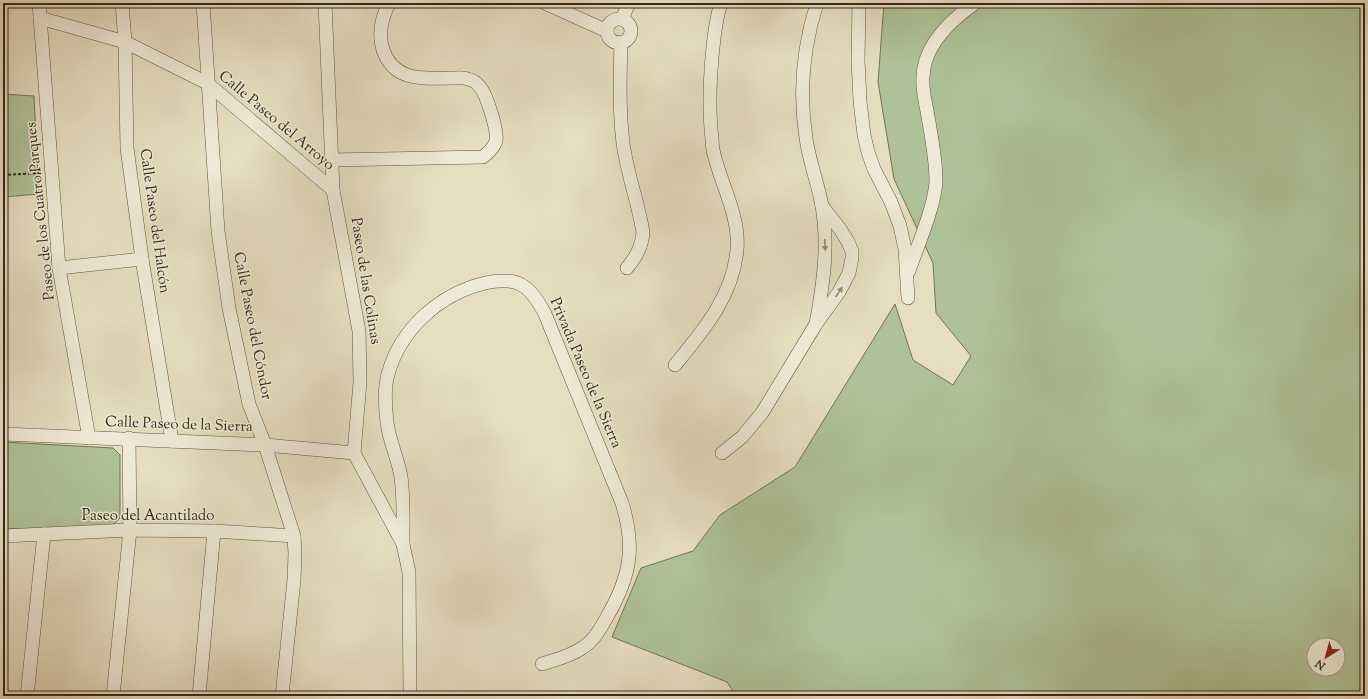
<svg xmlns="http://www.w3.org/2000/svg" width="1368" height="699" viewBox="0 0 1368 699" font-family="'Sorts Mill Goudy',serif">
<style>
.green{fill:#afc297;stroke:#727457;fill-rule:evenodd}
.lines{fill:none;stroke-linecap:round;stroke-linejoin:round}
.street-casing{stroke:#625542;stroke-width:14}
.path{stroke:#352717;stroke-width:2;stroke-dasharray:3 2;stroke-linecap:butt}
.street{stroke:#efead7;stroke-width:13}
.oneway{fill:#928877}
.labels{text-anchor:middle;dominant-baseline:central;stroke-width:3;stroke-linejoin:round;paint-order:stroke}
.street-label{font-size:15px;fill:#352717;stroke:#efead7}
</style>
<rect width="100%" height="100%" fill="#e7dec1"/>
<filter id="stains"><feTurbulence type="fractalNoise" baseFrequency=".005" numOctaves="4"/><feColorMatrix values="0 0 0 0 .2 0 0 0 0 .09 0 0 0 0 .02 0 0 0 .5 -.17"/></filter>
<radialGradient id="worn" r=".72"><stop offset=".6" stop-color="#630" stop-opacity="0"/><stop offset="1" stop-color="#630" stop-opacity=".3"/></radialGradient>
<g class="green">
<path d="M884 3H1365V696H736L727 682 612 637 641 568 693 551 720 515 795 467 895 304 913 360 953 385 971 356 936 313 933 263 894 179 878 82ZM1314 645H1338V669H1314Z"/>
<polygon points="3,94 34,96 39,194 3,197"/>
<polygon points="3,442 113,448 120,455 120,518 111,527 3,529"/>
</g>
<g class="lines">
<defs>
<g id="street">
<polyline points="39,3 59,268 89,438"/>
<polyline points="122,3 125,42 127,148 142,259 172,441"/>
<polyline points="203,3 218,231 229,308 249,404 265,445 294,536 295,554 294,580 282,696"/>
<polyline points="325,3 333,190 359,331 360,382 354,453 403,544 409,572 410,696"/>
<polyline points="545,3 607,31"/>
<polyline points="859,3 858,60 860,101 864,135 868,152 874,169 891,202 900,226 905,249 908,298"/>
<polyline points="40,18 125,42 207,83 333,190"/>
<polyline points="622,19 629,3"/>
<circle cx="619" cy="31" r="12"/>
<path d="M621 42C620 76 619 110 623 143 627 173 638 202 643 232 642 247 636 257 627 268"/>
<path d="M331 160 483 157C488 153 494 148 496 141 498 131 487 95 480 87 477 83 473 80 468 79 463 77 457 78 453 78 424 78 395 83 383 50 378 34 382 17 389 3"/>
<polyline points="59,268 142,259"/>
<path d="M909 271C917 247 935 206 936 181 936 158 931 134 927 111 925 100 922 89 923 78 923 46 951 20 975 3"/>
<path d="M816 324C823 285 829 246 822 206 818 183 809 161 806 138 799 93 803 47 817 3"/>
<path d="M675 365C703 331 733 296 737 250 740 215 720 183 713 150 712 144 712 136 711 129 709 105 710 81 712 57 714 39 715 21 721 3"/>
<polyline points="3,434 265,445 354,453"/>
<polyline points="722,453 742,437 762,413 816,324 839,292 849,273 852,258 852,251 848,242 840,229 822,206"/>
<polyline points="3,536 130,530 214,531 294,536"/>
<path d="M403 544C403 522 404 499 401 477 398 458 389 441 387 422 385 406 384 389 388 374 401 328 440 294 485 283 518 276 530 285 545 314L622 503C636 548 630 577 607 617 600 629 594 641 582 648 571 656 555 660 542 664"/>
<polyline points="27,696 44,534"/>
<polyline points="113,696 130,530 129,438"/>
<polyline points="199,696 214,531"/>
</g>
</defs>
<use href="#street" class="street-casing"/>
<polyline class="path" points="3,175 42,173"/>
<use href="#street" class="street"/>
</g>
<defs><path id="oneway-solid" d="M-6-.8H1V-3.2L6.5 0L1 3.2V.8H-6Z"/></defs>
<g class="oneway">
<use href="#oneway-solid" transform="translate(825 245) rotate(88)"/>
<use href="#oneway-solid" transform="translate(839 292) rotate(-57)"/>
</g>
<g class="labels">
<g class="street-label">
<text transform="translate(276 121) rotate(40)">Calle Paseo del Arroyo</text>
<text transform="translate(41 211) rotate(-96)">Paseo de los Cuatro Parques</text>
<text transform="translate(154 221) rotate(82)">Calle Paseo del Halcón</text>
<text transform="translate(365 281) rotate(81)">Paseo de las Colinas</text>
<text transform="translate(252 326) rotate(79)">Calle Paseo del Cóndor</text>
<text transform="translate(585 373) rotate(67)">Privada Paseo de la Sierra</text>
<text transform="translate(179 425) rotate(2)">Calle Paseo de la Sierra</text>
<text x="148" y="516">Paseo del Acantilado</text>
</g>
</g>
<rect width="1368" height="699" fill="none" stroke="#e7dec1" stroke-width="16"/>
<rect x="4" y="4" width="1360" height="691" fill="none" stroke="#352717" stroke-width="2"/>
<rect x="8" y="8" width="1352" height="683" fill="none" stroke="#352717"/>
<g transform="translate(1326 657) rotate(217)"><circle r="19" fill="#efead7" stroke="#a59c8a"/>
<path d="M0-3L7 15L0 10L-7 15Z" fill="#8f2418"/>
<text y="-6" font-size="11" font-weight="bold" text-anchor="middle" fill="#352717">N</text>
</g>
<rect width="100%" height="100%" filter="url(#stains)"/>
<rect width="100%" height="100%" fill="url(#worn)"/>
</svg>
